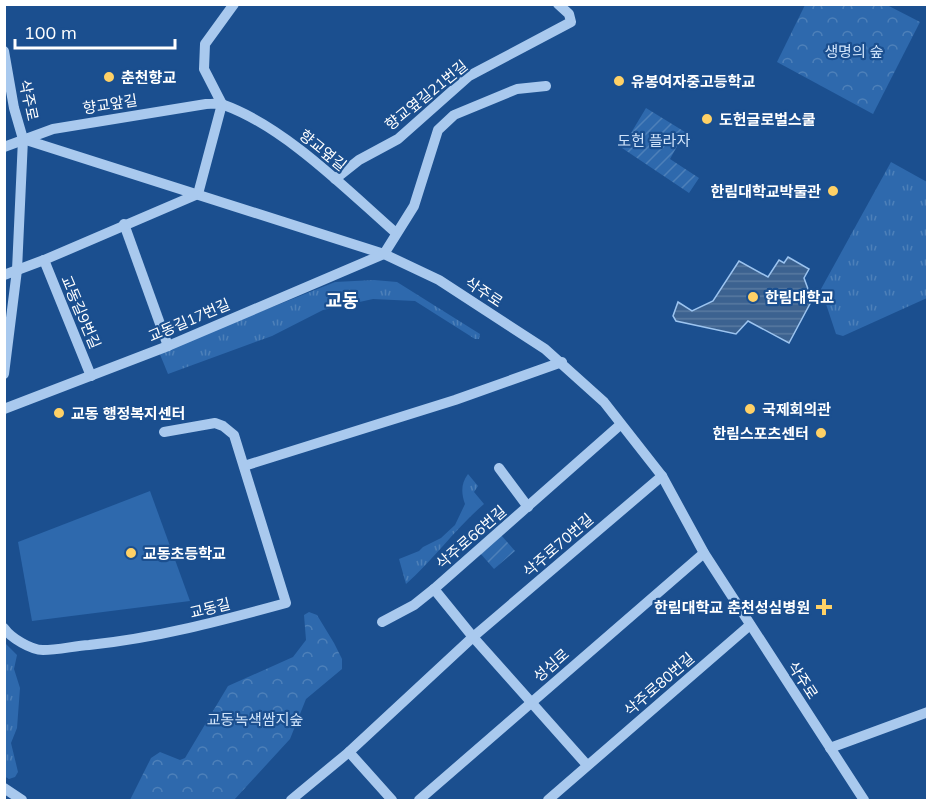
<svg xmlns="http://www.w3.org/2000/svg" width="932" height="805" viewBox="0 0 932 805" font-family="Mulish,'Noto Sans KR',sans-serif">
<style>
.grass{fill:url(#grass-tufts)}
.forest{fill:url(#forest-crowns)}
.garden{fill:url(#garden-furrows)}
.pitch{fill:#2e69ad}
.water{fill:url(#water-rules);stroke:#9cc4f0;stroke-width:1.5}
.lines{fill:none;stroke-linecap:round;stroke-linejoin:round}
.minor{stroke:#a9c9ee;stroke-width:10}
.poi-dot{fill:#ffd166;stroke:#1b4f8f;stroke-width:2}
.labels{text-anchor:middle;dominant-baseline:central;stroke-width:4.5;stroke-linejoin:round;paint-order:stroke}
.park-label{font-size:15px;fill:#cfe3fa;stroke:#1b4f8f}
.poi-label{font-size:15px;font-weight:bold;fill:#fff;stroke:#1b4f8f;text-anchor:start}
.street-label{font-size:15px;fill:#fff;stroke:#1b4f8f}
.quarter-label{font-size:18px;font-weight:bold;fill:#fff;stroke:#1b4f8f}
</style>
<defs>
<pattern id="grass-tufts" width="24" height="20" patternUnits="userSpaceOnUse" patternTransform="scale(1.5)"><rect width="24" height="20" fill="#2e69ad"/><path d="M3 7l-1-3M5 7V3M7 7l1-3M15 17l-1-3M17 17v-4M19 17l1-3" fill="none" stroke="#4d80b9"/></pattern>
<pattern id="forest-crowns" width="20" height="18" patternUnits="userSpaceOnUse" patternTransform="scale(1.5)"><rect width="20" height="18" fill="#2e69ad"/><path d="M2 6a3 3 0 1 1 6 0M12 15a3 3 0 1 1 6 0" fill="none" stroke="#4d80b9"/></pattern>
<pattern id="garden-furrows" width="10" height="10" patternUnits="userSpaceOnUse" patternTransform="scale(1.5)"><rect width="10" height="10" fill="#2e69ad"/><path d="M-1 1l2-2M0 10L10 0M9 11l2-2" fill="none" stroke="#4d80b9"/></pattern>
<pattern id="water-rules" width="6" height="5" patternUnits="userSpaceOnUse" patternTransform="scale(1.5)"><rect width="6" height="5" fill="#3c6290"/><path d="M0 2.5h6" fill="none" stroke="#597aa1"/></pattern>
</defs>
<rect width="100%" height="100%" fill="#1b4f8f"/>
<g class="grass">
<polygon points="891,162 927,182 927,298 843,336 836,334 821,289"/>
<polygon points="374,280 397,282 480,334 479,339 475,339 415,301 373,299 323,310 272,336 168,374 159,352 335,282"/>
<path d="M468 474 478 486 474 492 484 504C456 528 434 559 406 584L399 559 419 551 423 547 441 538 455 525 465 504C461 493 461 483 468 474Z"/>
<polygon points="4,642 17,655 14,669 20,688 17,728 11,743 18,772 15,777 9,779 4,776"/>
</g>
<g class="forest">
<polygon points="805,5 887,5 920,22 873,114 777,62"/>
<polygon points="309,612 317,615 334,643 342,659 342,669 306,699 290,739 234,800 130,800 151,758 160,752 180,760 185,758 228,686 293,657 306,640 304,615"/>
</g>
<g class="garden">
<polygon points="646,108 685,132 670,159 699,178 689,193 622,148"/>
<polygon points="501,535 515,551 494,569 480,553"/>
</g>
<polygon class="pitch" points="150,491 190,601 32,621 18,542"/>
<polygon class="water" points="788,257 809,269 804,278 812,300 789,343 748,321 736,334 676,321 673,316 678,302 692,311 713,301 739,261 768,277 779,260 784,263"/>
<g class="lines">
<g class="minor">
<polyline points="4,51 14,108 23,139 384,254 439,280 545,349 604,402 662,476 704,553 864,800"/>
<path d="M4 147 53 129 206 104C212 104 219 103 224 105 285 127 347 190 396 233"/>
<polyline points="335,179 359,160 398,139 469,76 571,22 569,14 558,4"/>
<polyline points="124,224 168,346"/>
<polyline points="44,260 91,376"/>
<polyline points="4,275 44,260 198,194 222,104 204,69 205,44 234,4"/>
<polyline points="4,374 17,270 23,139"/>
<polyline points="4,409 168,346 384,254 414,206 438,130 454,115 517,89 546,86"/>
<polyline points="244,466 455,400 562,362"/>
<polyline points="499,468 528,507"/>
<polyline points="382,622 414,605 434,589"/>
<path d="M4 628C11 638 31 650 43 650 58 650 74 646 89 645 157 638 220 621 286 603L234 435 223 426 215 423 164 432"/>
<polyline points="830,748 928,712"/>
<polyline points="349,752 392,800"/>
<polyline points="587,765 473,637 434,589 620,425"/>
<polyline points="4,788 22,800"/>
<polyline points="291,800 349,752 473,637 662,476"/>
<polyline points="419,800 704,553"/>
<polyline points="548,800 750,625"/>
</g>
</g>
<g class="poi-dot">
<circle cx="109" cy="77" r="6"/>
<circle cx="619" cy="81" r="6"/>
<circle cx="707" cy="119" r="6"/>
<circle cx="833" cy="191" r="6"/>
<circle cx="753" cy="297" r="6"/>
<circle cx="750" cy="409" r="6"/>
<circle cx="59" cy="413" r="6"/>
<circle cx="821" cy="433" r="6"/>
<circle cx="131" cy="553" r="6"/>
<path d="M821 598h6v6h6v6h-6v6h-6v-6h-6v-6h6z"/>
</g>
<g class="labels">
<g class="park-label">
<text x="854" y="51">생명의 숲</text>
<text x="654" y="140">도헌 플라자</text>
<text x="255" y="719">교동녹색쌈지숲</text>
</g>
<g class="poi-label">
<text x="121" y="77">춘천향교</text>
<text x="631" y="81">유봉여자중고등학교</text>
<text x="719" y="119">도헌글로벌스쿨</text>
<text x="821" y="191" text-anchor="end">한림대학교박물관</text>
<text x="765" y="297">한림대학교</text>
<text x="762" y="409">국제회의관</text>
<text x="71" y="413">교동 행정복지센터</text>
<text x="809" y="433" text-anchor="end">한림스포츠센터</text>
<text x="143" y="553">교동초등학교</text>
<text x="810" y="607" text-anchor="end">한림대학교 춘천성심병원</text>
</g>
<g class="street-label">
<text transform="translate(426 95) rotate(-39)">향교옆길21번길</text>
<text transform="translate(29 100) rotate(78)">삭주로</text>
<text transform="translate(110 104) rotate(-9)">향교앞길</text>
<text transform="translate(323 150) rotate(39)">향교옆길</text>
<text transform="translate(484 292) rotate(33)">삭주로</text>
<text transform="translate(81 312) rotate(67)">교동길9번길</text>
<text transform="translate(189 320) rotate(-23)">교동길17번길</text>
<text transform="translate(471 537) rotate(-41)">삭주로66번길</text>
<text transform="translate(558 545) rotate(-41)">삭주로70번길</text>
<text transform="translate(210 608) rotate(-14)">교동길</text>
<text transform="translate(551 665) rotate(-41)">성심로</text>
<text transform="translate(803 680) rotate(57)">삭주로</text>
<text transform="translate(659 684) rotate(-41)">삭주로80번길</text>
</g>
<g class="quarter-label">
<text x="342" y="300">교동</text>
</g>
</g>
<rect width="932" height="805" fill="none" stroke="#ffffff" stroke-width="12"/>
<path d="M15 39v9h160v-9" fill="none" stroke="#ffffff" stroke-width="3"/>
<text x="24" y="39" font-size="18" fill="#ffffff" stroke="#1b4f8f" stroke-width="4.5" paint-order="stroke">100 m</text>
</svg>
